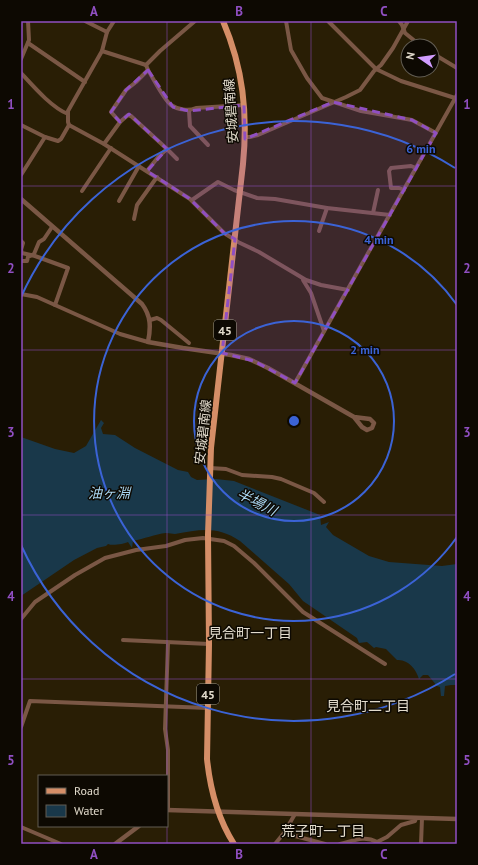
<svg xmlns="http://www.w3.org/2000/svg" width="478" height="865" viewBox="0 0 478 865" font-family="'PT Sans','Noto Sans JP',sans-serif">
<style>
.water{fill:#19384a}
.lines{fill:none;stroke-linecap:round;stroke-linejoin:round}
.minor{stroke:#7a5745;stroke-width:4}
.tertiary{stroke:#7a5745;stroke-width:4.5}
.primary{stroke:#d58e67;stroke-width:6}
.marked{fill:#904fc2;fill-opacity:0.2;stroke:#904fc2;stroke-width:3;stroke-dasharray:8 5;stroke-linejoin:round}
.grid{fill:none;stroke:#904fc2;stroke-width:1;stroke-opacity:0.55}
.ring{fill:none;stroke:#3b63d6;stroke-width:2}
.labels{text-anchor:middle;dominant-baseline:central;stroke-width:3;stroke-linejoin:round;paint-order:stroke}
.shield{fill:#0d0902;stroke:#a29c8f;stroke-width:1}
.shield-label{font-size:12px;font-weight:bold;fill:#e2dbcc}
.street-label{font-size:13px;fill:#e2dbcc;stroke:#0d0902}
.water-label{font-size:14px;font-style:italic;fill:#a9d5f0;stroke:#0d0902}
.neighbourhood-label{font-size:14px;fill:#e2dbcc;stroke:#0d0902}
.centre{fill:#3b63d6;stroke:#0d0902;stroke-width:2}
.ring-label{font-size:12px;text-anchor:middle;font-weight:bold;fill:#3b63d6;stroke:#0d0902;stroke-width:3;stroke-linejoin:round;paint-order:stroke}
.neatline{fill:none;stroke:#904fc2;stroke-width:1.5}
.grid-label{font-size:13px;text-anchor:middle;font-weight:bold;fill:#904fc2}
</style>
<rect width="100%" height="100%" fill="#291e05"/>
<path class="water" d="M101 420 104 423 101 428 103 434 115 435 135 448 178 470 188 472 191 477 197 480 216 479 234 481 320 515 321 525 329 522 326 527 333 535 369 556 389 562 442 566 457 564V685H451L445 686 444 696H441L440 687 437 686 428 675H423L419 679C416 669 408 659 397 660L386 649 376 647 374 648 367 642 359 643 357 638 303 601 289 584 240 541C218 526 201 529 175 534 172 534 170 533 166 533 155 534 144 539 133 541L132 548 128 542C124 544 112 546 108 544L106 546 97 548 74 560 21 596V437L55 449 74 453 86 446Z"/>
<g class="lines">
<g class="minor">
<polyline points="85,21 107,32"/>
<polyline points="114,21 107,32 102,51 68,111 68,122 69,125 104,144 190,199 224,233 238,242 259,252 306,280 321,285 348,290"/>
<polyline points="286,21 291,50 307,78 322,98 361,111 412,120 436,133"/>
<polyline points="328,21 376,69 401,81 455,98"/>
<polyline points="399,21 402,25 405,33 421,46"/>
<polyline points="28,43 85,82"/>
<polyline points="102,51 146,65"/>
<polyline points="432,53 457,68"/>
<polyline points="21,59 29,40 28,21"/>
<path d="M146 65 148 70C153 78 164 100 171 105 178 110 189 111 196 108L244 105"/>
<polyline points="146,65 160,51 195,21"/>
<path d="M21 73C33 86 52 108 68 114"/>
<polyline points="189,111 190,126 208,145"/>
<polyline points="120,122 111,112 126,90 136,82 148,70"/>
<polyline points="21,125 45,137 58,141 61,139 69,125"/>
<polyline points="245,137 250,137 258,135 346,97 360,90 374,71 381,65 393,48 408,21"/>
<polyline points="104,144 120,122 128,115 131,116 167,149 159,156 147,171"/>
<polyline points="167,149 177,159"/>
<polyline points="21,175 45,137"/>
<polyline points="404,190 399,188 391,188 389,171 391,168 411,166 416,168"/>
<polyline points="82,191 111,148"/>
<polyline points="192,200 218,182 234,190 257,198 275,199 327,208 390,215"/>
<polyline points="119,201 139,166"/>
<polyline points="373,213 378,190"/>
<polyline points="134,219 137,205 157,177"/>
<polyline points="319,231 327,208"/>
<polyline points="21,241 23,243 21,250 22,253 35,256 68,268 55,305"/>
<polyline points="23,261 27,261 28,257 34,254 39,242 44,239 52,227"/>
<polyline points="303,280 311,293 324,331"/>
<polyline points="21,294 37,297 120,334 148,342"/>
<polyline points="150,320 157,318 161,320 189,343"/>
<polyline points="295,383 457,95"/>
<polyline points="210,468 226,469 242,475 272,477 281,479 314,493 324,502"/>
<polyline points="21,619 35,602 75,575 105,558 136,550 166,546 185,540 203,538 224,541 234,546 254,563 303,612 385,664"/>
<polyline points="123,640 209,644"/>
<polyline points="168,643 165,729 168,750 168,810"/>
<polyline points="21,727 30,701 208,708"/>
<polyline points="21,827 61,844"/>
<polyline points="284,833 325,844"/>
<polyline points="275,844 284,833 295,814"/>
<path d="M340 844C353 841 364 835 377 842L387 837 401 825 415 821 416 818"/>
<polyline points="421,844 422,818"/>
</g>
<g class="tertiary">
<path d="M21 199 142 304C151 316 151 327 148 342L183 348 231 355 249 359 268 368 354 417 370 419 374 423 372 428 367 430 362 427 354 417"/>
<polyline points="167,810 457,819"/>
<polyline points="115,844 139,826"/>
</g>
<path class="primary" d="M223 21C243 68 248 113 243 164L211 448 208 535 209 644 207 759C210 788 218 819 234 844"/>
</g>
<path class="marked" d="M148 70 173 107 189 111 244 105 245 139 333 102 412 120 436 133 295 383 254 361 222 353 235 239 224 233 190 199 147 171 167 149 129 114 120 122 111 112 126 90Z"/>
<path class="grid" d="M167 21V776M311 21V844M21 186H457M21 350H457M21 515H457M21 679H457M167 826V844"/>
<g class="ring">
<circle cx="294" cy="421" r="100"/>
<path d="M457 537A200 200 0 1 1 457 305"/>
<path d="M455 674A300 300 0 0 1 21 545M21 297A300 300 0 0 1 455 168"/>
</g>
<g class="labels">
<g class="shield">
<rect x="214" y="320" width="22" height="20" rx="3"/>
<rect x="197" y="684" width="22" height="20" rx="3"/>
</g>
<g class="shield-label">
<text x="225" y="330">45</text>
<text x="208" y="694">45</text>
</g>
<g class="street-label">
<text transform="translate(231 111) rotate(-94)">安城碧南線</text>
<text transform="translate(203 432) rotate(-84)">安城碧南線</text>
</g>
<g class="water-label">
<text x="109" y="493">油ヶ淵</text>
<text transform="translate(257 502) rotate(27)">半場川</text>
</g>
<g class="neighbourhood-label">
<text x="250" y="633">見合町一丁目</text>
<text x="368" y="706">見合町二丁目</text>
<text x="323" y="831">荒子町一丁目</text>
</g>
</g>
<circle cx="294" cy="421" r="6" class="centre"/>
<g class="ring-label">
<text x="421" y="153">6 min</text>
<text x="379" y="244">4 min</text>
<text x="365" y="354">2 min</text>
</g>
<rect width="478" height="865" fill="none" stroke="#0d0902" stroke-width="44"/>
<rect x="38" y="775" width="130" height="52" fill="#0d0902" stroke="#625d53"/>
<rect x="46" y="788" width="20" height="6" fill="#d58e67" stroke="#625d53"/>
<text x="74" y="795" font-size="12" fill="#e2dbcc">Road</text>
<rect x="46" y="805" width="20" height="12" fill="#19384a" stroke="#625d53"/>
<text x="74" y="815" font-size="12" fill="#e2dbcc">Water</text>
<g transform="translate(420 58) rotate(283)"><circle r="19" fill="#0d0902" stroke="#625d53"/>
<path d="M0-3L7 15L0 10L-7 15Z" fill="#d19dfe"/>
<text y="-6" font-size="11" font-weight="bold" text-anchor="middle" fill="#e2dbcc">N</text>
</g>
<rect x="22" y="22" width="434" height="821" class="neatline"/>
<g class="grid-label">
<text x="94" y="16">A</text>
<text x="239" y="16">B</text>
<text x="384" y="16">C</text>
<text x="11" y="109">1</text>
<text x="467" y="109">1</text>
<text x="11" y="273">2</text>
<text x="467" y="273">2</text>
<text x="11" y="437">3</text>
<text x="467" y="437">3</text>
<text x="11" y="601">4</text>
<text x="467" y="601">4</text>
<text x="11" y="765">5</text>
<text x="467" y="765">5</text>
<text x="94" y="859">A</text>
<text x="239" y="859">B</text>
<text x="384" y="859">C</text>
</g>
</svg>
